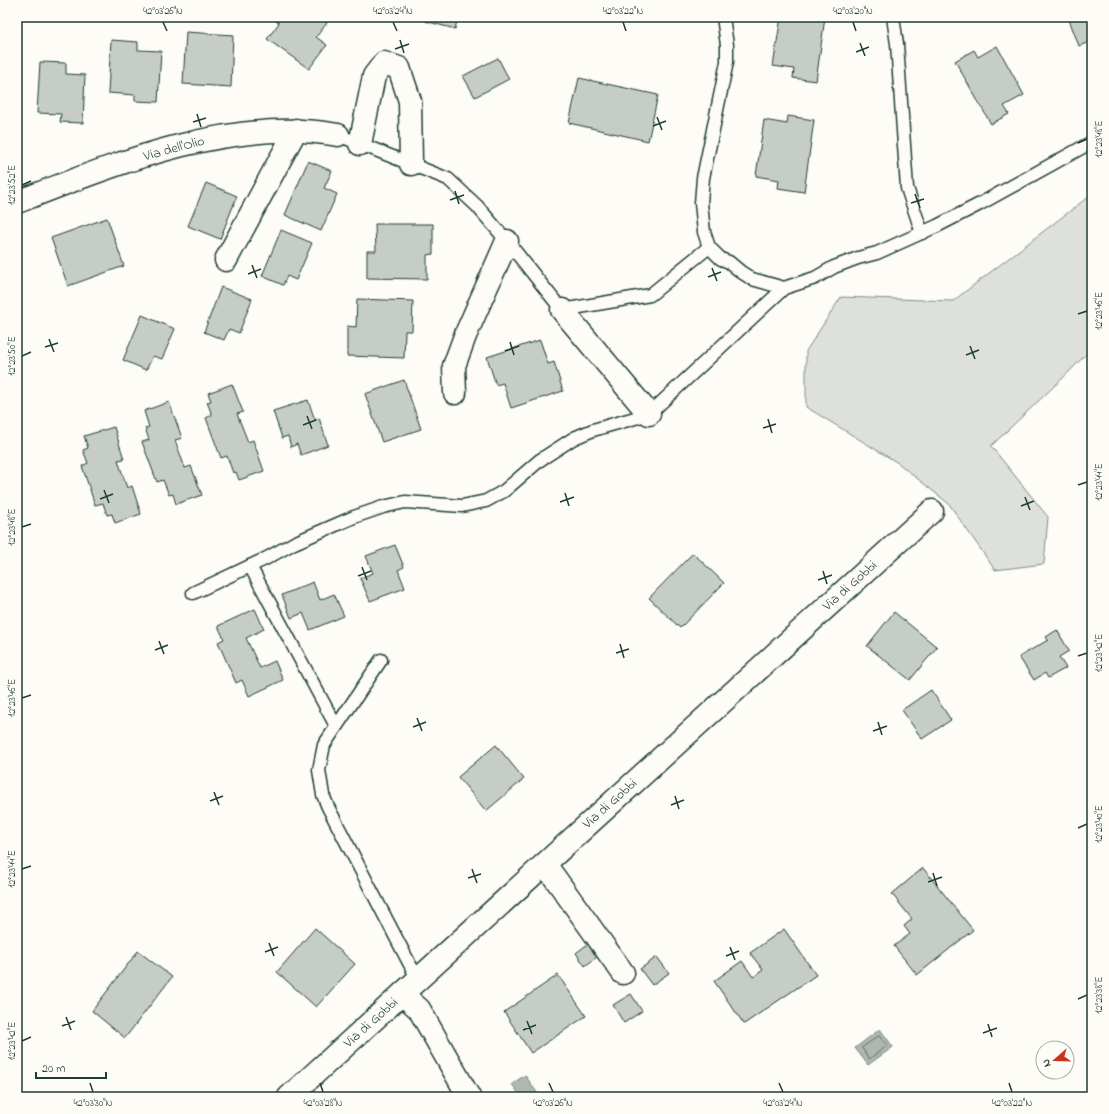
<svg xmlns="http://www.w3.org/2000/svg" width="1109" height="1114" viewBox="0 0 1109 1114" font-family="'Indie Flower',sans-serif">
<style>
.green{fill:#dde0db;stroke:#7e8e88}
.water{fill:#aeb8b1;stroke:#75877f}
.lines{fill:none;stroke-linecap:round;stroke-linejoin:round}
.shore{stroke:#586e66;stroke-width:1}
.building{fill:#c6cdc7;stroke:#1f3d34}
.service-casing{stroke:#1f3d34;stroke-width:15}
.minor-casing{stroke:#1f3d34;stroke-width:25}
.service{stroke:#fdfcf7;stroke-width:12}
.minor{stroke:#fdfcf7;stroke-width:22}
.ticks{fill:none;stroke:#1f3d34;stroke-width:1.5}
.labels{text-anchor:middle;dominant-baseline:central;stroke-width:3;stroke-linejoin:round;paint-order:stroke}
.street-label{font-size:14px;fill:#1f3d34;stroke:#fdfcf7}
.neatline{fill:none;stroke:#1f3d34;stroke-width:1.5}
.ticks-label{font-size:10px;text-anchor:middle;fill:#1f3d34}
</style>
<rect width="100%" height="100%" fill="#fdfcf7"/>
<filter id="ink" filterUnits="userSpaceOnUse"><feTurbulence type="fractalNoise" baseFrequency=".025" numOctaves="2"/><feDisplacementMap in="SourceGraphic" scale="8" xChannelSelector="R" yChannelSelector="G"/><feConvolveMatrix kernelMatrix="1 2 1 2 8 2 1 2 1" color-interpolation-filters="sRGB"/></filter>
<g filter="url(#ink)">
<polygon class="green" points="1092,194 1092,348 1066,375 991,446 1048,517 1044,564 995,570 949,504 898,463 806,407 806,351 841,297 953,301"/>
<g class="water">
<polygon points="880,1029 893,1047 868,1065 855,1048"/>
<polygon points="525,1075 540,1097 521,1097 512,1084"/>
</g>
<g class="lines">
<polygon class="shore" points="879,1036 886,1044 887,1046 869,1059 862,1048"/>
</g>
<g class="building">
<polygon points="270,17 318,17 327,23 316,37 327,45 309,69 267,39 279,23"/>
<polygon points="426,17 458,17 455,29 425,21"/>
<polygon points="781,17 825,17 816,81 793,78 794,69 773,66"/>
<polygon points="1068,17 1092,17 1092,41 1079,46"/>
<polygon points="186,32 233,35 231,87 183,84"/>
<polygon points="111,40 138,42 138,50 161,51 158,102 135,101 135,95 108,93"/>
<polygon points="997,46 1024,95 1004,106 1009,114 991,124 955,61 974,50 978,57"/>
<polygon points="498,58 509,79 475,97 463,76"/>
<polygon points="40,62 66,63 66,74 85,75 83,123 60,122 61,114 37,113"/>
<polygon points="579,78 658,95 648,141 569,123"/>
<polygon points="788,116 814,120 804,192 778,188 779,180 756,176 764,120 787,124"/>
<polygon points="308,161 332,171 324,188 337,194 321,231 285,215"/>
<polygon points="206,183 237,196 220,239 188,226"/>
<polygon points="107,218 124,266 68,286 51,238"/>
<polygon points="375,224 433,224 433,254 427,255 427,279 367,278 367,251 376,251"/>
<polygon points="281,230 312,243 296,280 287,276 283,285 262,276"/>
<polygon points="221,287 252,299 239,333 229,329 224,340 204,332"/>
<polygon points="357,299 413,301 412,331 405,331 404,358 347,356 347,326 356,327"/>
<polygon points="142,315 175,329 162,359 153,356 146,370 123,360"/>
<polygon points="540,340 548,364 554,362 563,391 511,408 503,383 496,385 487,357"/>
<polygon points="404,380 421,429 382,442 365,394"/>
<polygon points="232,384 243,412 237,414 248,442 253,440 264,471 239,480 236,472 233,473 227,456 221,458 206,418 212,415 207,402 211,401 208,393"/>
<polygon points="308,400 315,420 319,418 328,445 301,455 297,444 291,447 288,436 282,438 273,411"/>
<polygon points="169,402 182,438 175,440 185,468 191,466 202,495 176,504 173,494 169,495 163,480 157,482 142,442 149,440 145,428 149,427 144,411"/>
<polygon points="114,427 124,459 118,460 127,488 132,486 141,514 115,523 112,514 107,515 103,503 95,505 82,466 88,463 83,450 88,448 84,436"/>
<polygon points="395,545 404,567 398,570 405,588 370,601 360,578 373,573 366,556"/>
<polygon points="693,553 724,583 680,628 649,598"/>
<polygon points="313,582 320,600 334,594 344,616 310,630 303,613 291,618 282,595"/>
<polygon points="255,609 264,629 246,638 260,668 275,661 283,680 249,696 242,680 236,683 218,642 224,639 218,626"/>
<polygon points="894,612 937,647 910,680 867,646"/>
<polygon points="1057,630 1069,651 1059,657 1066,668 1048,678 1045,673 1034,680 1019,657 1048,640 1046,637"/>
<polygon points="931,690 951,720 922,739 902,710"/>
<polygon points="496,745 524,779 486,811 458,777"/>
<polygon points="923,868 973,930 917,975 894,946 910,934 904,926 912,919 892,894"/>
<polygon points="315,928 355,964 316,1007 277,972"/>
<polygon points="784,929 816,975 744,1024 714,981 742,961 753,977 763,970 750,953"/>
<polygon points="593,940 602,953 585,966 576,953"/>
<polygon points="138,951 172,977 125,1038 92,1011"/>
<polygon points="657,957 669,973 652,985 640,969"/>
<polygon points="558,975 586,1016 531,1053 504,1012"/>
<polygon points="631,994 642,1011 624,1023 613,1005"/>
</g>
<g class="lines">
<defs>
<g id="service">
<polyline points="723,17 727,45 727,62 703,178 701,203 704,232 709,247 721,259 729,262 741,272 752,279 784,288"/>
<polyline points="893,17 897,44 907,188 922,233"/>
<polyline points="338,135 448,179 477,206 507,241 562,310 650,295 709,247"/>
<polyline points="250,566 336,726"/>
<polyline points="193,593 267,558 294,543 354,517 383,507 405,502 462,506 486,501 504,491 540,460 574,438 593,430 649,414 784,288 815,278 834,267 858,258 877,253 937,226 980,204 1092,142"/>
<polyline points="381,660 324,745 319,770 323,795 328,807 418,980"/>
</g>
<g id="minor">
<polyline points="360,144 374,76 384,63 399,68 410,101 411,164"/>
<path d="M17 202C115 164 232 116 338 135"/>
<polyline points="226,260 296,130"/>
<polyline points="562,310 649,414"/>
<polyline points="455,393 454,366 465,336 507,241"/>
<polyline points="545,864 623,973"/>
<polyline points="402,994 419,1009 469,1097"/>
<polyline points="289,1097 932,511"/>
</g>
</defs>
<use href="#service" class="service-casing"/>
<use href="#minor" class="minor-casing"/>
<use href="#service" class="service"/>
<use href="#minor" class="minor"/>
</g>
</g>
<path class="ticks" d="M163 22 167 31M393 22 397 31M623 22 626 31M853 22 856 31M400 40 404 53M860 43 865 56M395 49 409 44M856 52 869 47M197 114 201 127M657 117 662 130M193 122 206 118M653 126 666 121M1078 143 1087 139M22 185 31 181M455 191 459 204M915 194 920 208M450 200 464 195M911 203 924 199M252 265 257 278M712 268 717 281M248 274 261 269M708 277 721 272M1078 314 1087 311M49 339 54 352M510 342 514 355M970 346 975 359M45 347 58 343M505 351 519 346M966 355 979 350M22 356 31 352M307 416 312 429M768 419 772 433M303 425 316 420M763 428 776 424M1078 485 1087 482M104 490 109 503M565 493 569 506M1025 497 1030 510M100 499 113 494M560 502 574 497M1021 506 1034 501M22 527 31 524M362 567 367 580M823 571 827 584M358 576 371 571M818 580 832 575M159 641 164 654M620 644 624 658M155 650 168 645M616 653 629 649M1078 656 1087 653M22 698 31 695M417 718 422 731M878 722 882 735M413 727 426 722M873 731 887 726M214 792 219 805M675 796 679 809M210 801 223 796M671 805 684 800M1078 828 1087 824M22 869 31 866M472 869 477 883M933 873 937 886M468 878 481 874M928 882 942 877M269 943 274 956M730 947 735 960M265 952 278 947M726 956 739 951M1078 999 1087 995M66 1017 71 1030M527 1021 532 1034M988 1024 992 1037M62 1026 75 1021M523 1030 536 1025M983 1033 997 1028M22 1041 31 1037M90 1083 93 1092M320 1083 323 1092M549 1083 553 1092M779 1083 783 1092M1009 1083 1012 1092"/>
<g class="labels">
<g class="street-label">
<text transform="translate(174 149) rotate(-15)">Via dell'Olio</text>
<text transform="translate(850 586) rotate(-42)">Via di Gobbi</text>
<text transform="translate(610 804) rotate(-42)">Via di Gobbi</text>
<text transform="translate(371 1023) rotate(-42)">Via di Gobbi</text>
</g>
</g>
<rect width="1109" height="1114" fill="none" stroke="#fdfcf7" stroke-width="44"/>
<g transform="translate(1055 1060) rotate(250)"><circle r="19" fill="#fdfcf7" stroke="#a4b0a9"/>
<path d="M0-3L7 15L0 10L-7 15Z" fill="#c8321e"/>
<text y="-6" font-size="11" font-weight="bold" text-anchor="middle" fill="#1f3d34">N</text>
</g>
<path d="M36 1072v6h70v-6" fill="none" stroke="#1f3d34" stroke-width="2"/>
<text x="42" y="1072" font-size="12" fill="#1f3d34" stroke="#fdfcf7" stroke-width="3" paint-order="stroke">20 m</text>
<rect x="22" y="22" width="1065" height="1070" class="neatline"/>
<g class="ticks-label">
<text x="163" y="14">42°03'26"N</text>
<text x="393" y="14">42°03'24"N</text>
<text x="623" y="14">42°03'22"N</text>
<text x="853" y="14">42°03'20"N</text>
<text transform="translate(1098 139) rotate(-90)" y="4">12°23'48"E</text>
<text transform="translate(11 185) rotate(-90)" y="4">12°23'52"E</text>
<text transform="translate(1098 311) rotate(-90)" y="4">12°23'46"E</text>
<text transform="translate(11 356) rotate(-90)" y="4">12°23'50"E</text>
<text transform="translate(1098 482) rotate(-90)" y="4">12°23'44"E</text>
<text transform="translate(11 527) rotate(-90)" y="4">12°23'48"E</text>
<text transform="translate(1098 653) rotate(-90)" y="4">12°23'42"E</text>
<text transform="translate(11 698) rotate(-90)" y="4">12°23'46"E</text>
<text transform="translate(1098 824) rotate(-90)" y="4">12°23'40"E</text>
<text transform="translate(11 869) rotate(-90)" y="4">12°23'44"E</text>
<text transform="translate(1098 995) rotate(-90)" y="4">12°23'38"E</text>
<text transform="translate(11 1041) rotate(-90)" y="4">12°23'42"E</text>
<text x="93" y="1106">42°03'30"N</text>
<text x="323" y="1106">42°03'28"N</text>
<text x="553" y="1106">42°03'26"N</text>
<text x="783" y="1106">42°03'24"N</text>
<text x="1012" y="1106">42°03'22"N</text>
</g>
</svg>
